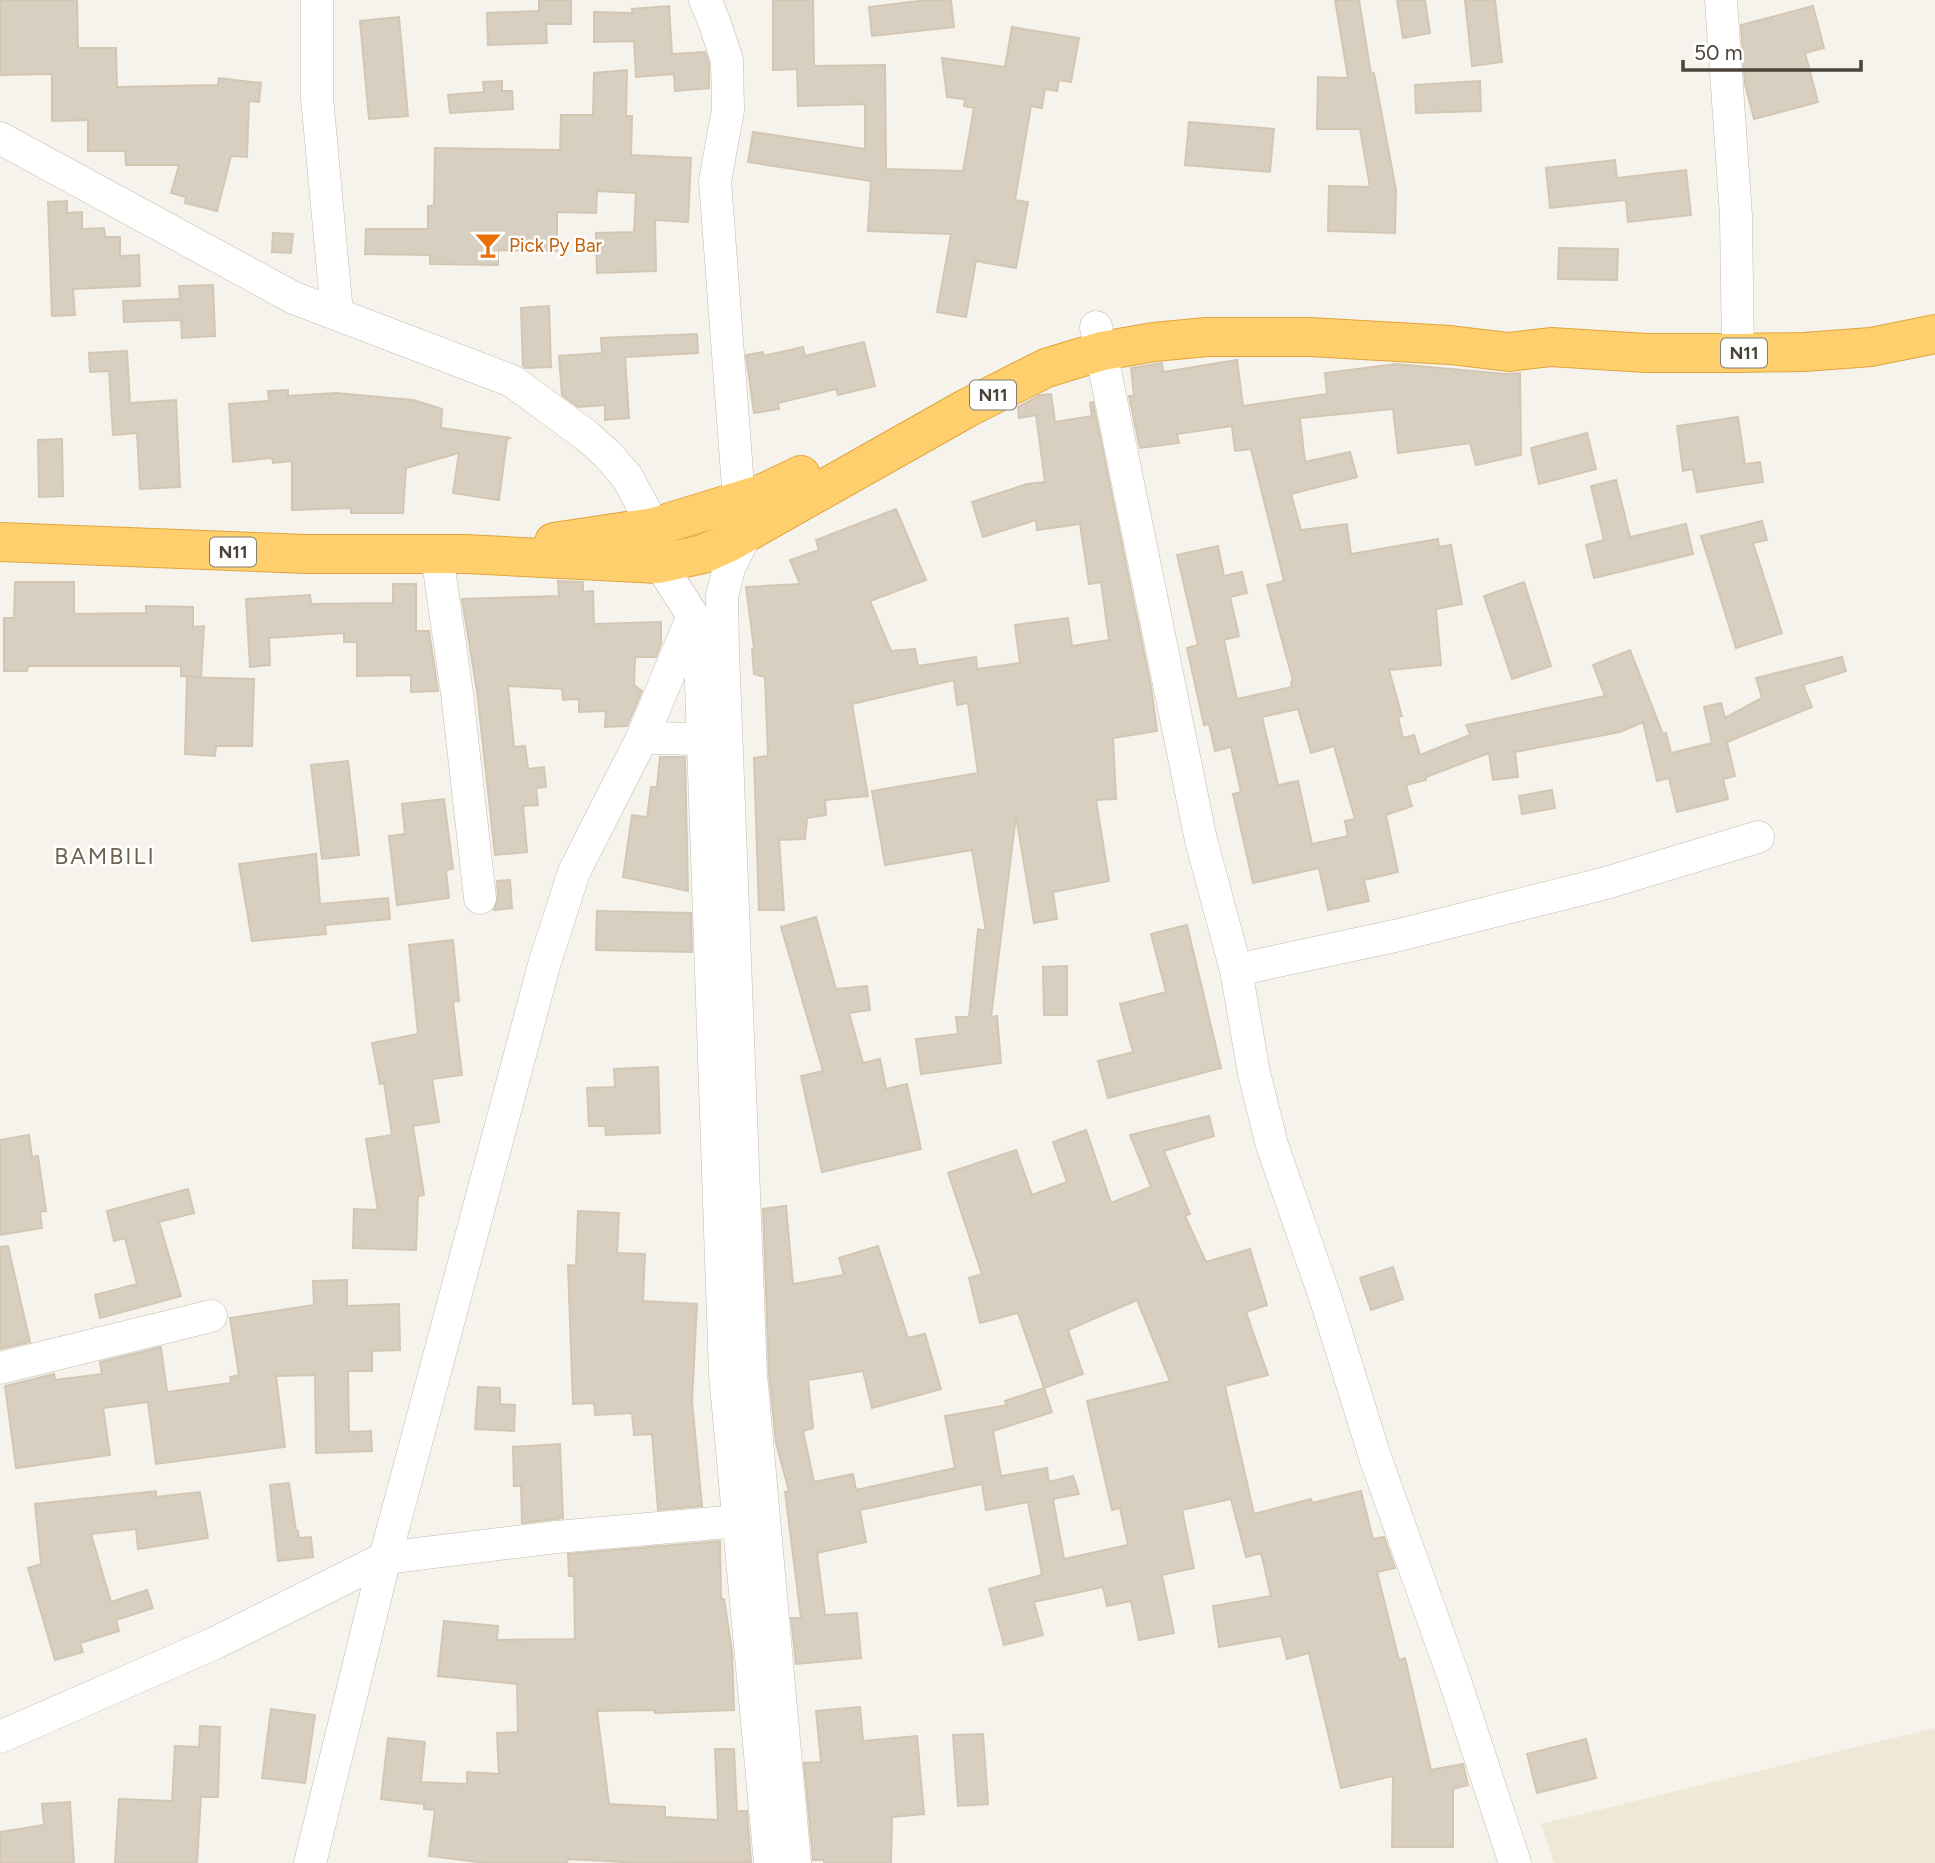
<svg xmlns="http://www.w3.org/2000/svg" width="1935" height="1863" viewBox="0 0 1935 1863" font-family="Figtree,sans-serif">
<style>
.education{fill:#efe8d6}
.building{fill:#d8cfc1;stroke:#d3c7b4;stroke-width:2;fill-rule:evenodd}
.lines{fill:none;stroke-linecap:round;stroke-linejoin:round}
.minor-casing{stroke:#c2bbae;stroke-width:33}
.highway-casing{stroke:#e0a43c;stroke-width:40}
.minor{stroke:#fff;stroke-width:32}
.highway{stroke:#ffcf6e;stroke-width:38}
.labels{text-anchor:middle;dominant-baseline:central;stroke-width:5;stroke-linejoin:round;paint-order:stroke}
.shield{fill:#fff;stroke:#817c74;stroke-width:2}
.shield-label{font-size:18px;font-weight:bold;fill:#4b4439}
.food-label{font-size:19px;fill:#c56008;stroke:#fff;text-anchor:start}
.quarter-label{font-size:23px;letter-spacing:2px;fill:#6e6250;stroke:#fff}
</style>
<rect width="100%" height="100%" fill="#f6f3ec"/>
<polygon class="education" points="1935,1728 1935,1863 1554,1863 1541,1824"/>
<g class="building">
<polygon points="0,0 77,0 78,48 116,48 117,87 218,85 219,78 261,83 259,102 249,101 247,157 231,156 217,211 185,203 186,197 171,193 179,165 126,165 125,151 88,151 88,120 52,121 52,74 0,75"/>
<polygon points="539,0 571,0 571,24 546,24 547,43 488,45 487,13 539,11"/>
<polygon points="773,0 813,0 814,66 885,65 886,169 963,171 974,108 964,106 965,99 947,97 942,58 1005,67 1012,27 1079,38 1071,82 1059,80 1057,91 1045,89 1042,108 1031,106 1015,200 1028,202 1016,268 976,261 966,317 937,312 951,234 868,231 871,181 748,162 753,132 865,149 865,104 798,106 797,69 773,70"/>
<polygon points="927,0 951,0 954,27 872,36 869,7"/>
<polygon points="1335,0 1359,0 1371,74 1374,73 1396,190 1395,233 1328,231 1329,186 1370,187 1360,129 1317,129 1318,77 1348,78"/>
<polygon points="1397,0 1425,0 1430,33 1403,38"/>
<polygon points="1465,0 1495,0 1502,62 1472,66"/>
<polygon points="669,6 672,54 705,52 709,63 709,88 675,91 674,74 636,77 634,41 594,42 594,12 633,13 632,9"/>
<polygon points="1813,6 1824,48 1805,53 1818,102 1754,119 1745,84 1741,25"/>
<polygon points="399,17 408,116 369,119 360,21"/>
<polygon points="627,70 626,116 632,116 631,155 691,158 688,222 655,220 656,271 597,273 596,233 634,232 636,193 597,191 596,213 557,212 557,251 498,250 498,265 430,264 430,255 365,254 366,229 428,229 428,206 434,206 435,148 560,150 561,115 593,115 594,73"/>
<polygon points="502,81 502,91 512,91 513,109 450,113 448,95 484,92 483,82"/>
<polygon points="1480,81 1481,111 1416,113 1415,85"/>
<polygon points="1189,122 1274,129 1270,172 1185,165"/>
<polygon points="1615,160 1617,178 1686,170 1691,215 1628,222 1626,200 1550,208 1546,168"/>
<polygon points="67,201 67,213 82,212 82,229 104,228 105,237 120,237 120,256 139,255 140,286 73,289 75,315 52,316 48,202"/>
<polygon points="273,233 293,234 291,253 272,252"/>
<polygon points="1559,248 1618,249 1617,280 1558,279"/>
<polygon points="213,285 215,336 182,338 181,320 124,322 123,301 180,299 179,286"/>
<polygon points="549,306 551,367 526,368 523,366 521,308"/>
<polygon points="697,334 698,353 625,357 629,418 605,420 605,405 578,407 562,395 559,356 602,353 601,338"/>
<polygon points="864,342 875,386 838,395 836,389 778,403 779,409 754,413 746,355 763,352 763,356 803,347 805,356"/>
<polygon points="127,351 130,403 176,400 180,487 140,489 137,433 113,435 109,371 90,372 89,353"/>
<path d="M1237 360 1243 406 1327 394 1325 373 1396 364 1506 374 1520 373 1521 455 1476 465 1470 443 1398 453 1393 409 1300 418 1305 462 1350 452 1357 477 1291 494 1301 530 1347 524 1351 554 1438 539 1439 547 1451 545 1462 604 1436 609 1441 665 1389 670 1402 716 1398 717 1403 738 1414 735 1420 755 1470 735 1466 725 1605 696 1593 665 1630 650 1663 734 1666 733 1671 753 1712 743 1704 707 1721 703 1725 718 1762 698 1756 678 1842 657 1846 671 1803 685 1812 707 1727 742 1735 776 1723 779 1728 799 1677 812 1669 778 1657 781 1643 722 1620 732 1515 752 1518 777 1493 780 1489 753 1426 777V780L1406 785 1412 806 1386 815 1398 872 1364 880 1369 901 1328 910 1319 868 1253 883 1233 794 1241 792 1231 747 1215 751 1209 724 1204 725 1187 648 1198 645 1177 555 1218 546 1224 576 1242 572 1247 593 1230 597 1239 636 1224 640 1237 699 1292 687 1291 682 1293 681 1267 585 1284 581 1251 449 1235 451 1232 426 1177 434 1179 443 1140 448 1129 396H1134L1131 368 1162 363 1163 372ZM1298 709 1311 753 1334 746 1355 819 1345 821 1348 836 1312 844 1298 781 1278 785 1262 717Z"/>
<polygon points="288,390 288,396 336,393 413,400 442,409 441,428 511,438 507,439 499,500 453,493 459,453 406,468 403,513 351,513 351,508 292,510 292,461 273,463 272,458 233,462 229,404 269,401 268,391"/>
<polygon points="1051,394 1055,422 1092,416 1090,403 1093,402 1151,687 1157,731 1113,738 1116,799 1096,800 1109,881 1053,892 1057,919 1034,923 1016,816 991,1017 997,1016 1001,1063 921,1074 916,1039 958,1034 956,1017 969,1017 978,929 986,931 972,850 885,865 872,791 978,773 968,703 957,705 954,680 852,704 868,796 825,800 826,815 807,818 805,839 779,840 784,910 759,910 754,758 768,756 765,677 754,674 752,649 754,648 746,587 800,584 790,560 819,550 816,540 896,509 926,580 870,601 891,651 915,649 918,666 976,657 977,669 1020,663 1015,625 1068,618 1072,646 1109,640 1101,582 1089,584 1080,524 1037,530 1036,520 983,537 972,502 1027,484 1045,482 1036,415 1019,418 1018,407 1040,395"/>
<polygon points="1738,417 1745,464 1760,462 1763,482 1697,492 1693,469 1683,471 1677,426"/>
<polygon points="1587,433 1596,469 1539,484 1531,448"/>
<polygon points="62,439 63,496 39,497 38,440"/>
<polygon points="1616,480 1630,537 1686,524 1693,554 1594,578 1586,545 1604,540 1591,486"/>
<polygon points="1762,521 1767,540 1753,543 1782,633 1736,648 1701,536"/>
<polygon points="558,581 583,582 583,592 593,591 594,624 661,622 661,644 656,657 635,657 634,685 642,691 627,726 605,727 606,711 579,712 579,699 563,700 562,689 508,686 514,747 525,746 528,769 544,767 546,787 536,788 538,805 523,806 527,852 495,855 477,691 462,599 559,596"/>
<polygon points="15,582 74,582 74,614 146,613 146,606 193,607 193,627 204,626 201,677 181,676 181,666 28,666 27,671 4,671 4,618 14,618"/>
<polygon points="1524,582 1551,666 1512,679 1484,596"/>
<polygon points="393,584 416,584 416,631 429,631 438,691 411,692 411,675 357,676 357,642 344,642 344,633 269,638 270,665 250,667 246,599 310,595 311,604 393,603"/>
<polygon points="187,677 254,679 252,746 216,746 215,756 185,754"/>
<polygon points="660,757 685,757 688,891 623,877 632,815 647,817 651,787 657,787"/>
<polygon points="348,761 359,855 322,859 311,765"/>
<polygon points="1552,790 1555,808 1522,814 1519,796"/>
<polygon points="444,799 453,869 446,870 449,898 397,905 389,836 405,834 402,804"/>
<polygon points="316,854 320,904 388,898 390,919 325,925 326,934 252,941 239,864"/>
<polygon points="510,880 512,908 494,910 498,897 497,881"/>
<polygon points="597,911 691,913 692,952 596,950"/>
<polygon points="816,917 836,989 867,986 870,1010 849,1013 863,1063 880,1059 886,1089 907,1084 921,1149 822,1172 801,1076 823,1071 781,927"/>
<polygon points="1187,925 1221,1068 1108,1098 1098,1061 1133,1052 1120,1004 1166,992 1151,934"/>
<polygon points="453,940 459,1001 453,1002 462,1075 432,1079 439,1122 413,1126 424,1195 418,1196 416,1250 353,1248 354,1209 378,1210 366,1139 392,1135 384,1083 380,1084 372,1043 418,1034 409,945"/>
<polygon points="1067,966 1067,1015 1044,1015 1043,967"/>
<polygon points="658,1067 660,1133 606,1135 605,1126 589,1126 587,1088 615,1087 614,1069"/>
<path d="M1209 1116 1214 1136 1164 1151 1190 1214 1185 1216 1206 1262 1250 1249 1267 1305 1246 1312 1268 1375 1225 1386 1254 1514 1311 1499 1312 1503 1361 1491 1373 1539 1384 1537 1395 1568 1377 1572 1399 1660 1405 1658 1431 1770 1463 1764 1468 1785 1453 1789V1847H1392L1393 1776 1341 1788 1309 1653 1287 1659 1281 1636 1219 1647 1213 1606 1271 1596 1261 1553 1246 1557 1231 1499 1182 1510 1194 1568 1162 1575 1174 1633 1139 1640 1131 1601 1107 1606 1103 1587 1034 1602 1043 1635 1004 1645 989 1589 1042 1575 1028 1502 986 1510 982 1484 860 1510 866 1542 817 1553 825 1615 857 1613 861 1658 796 1664 791 1618H801L785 1492 789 1491 776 1443 769 1373 763 1209 786 1206 793 1284 844 1275 839 1258 878 1246 908 1338 925 1334 941 1389 872 1408 863 1371 808 1380 813 1428 803 1431 814 1482 853 1474 856 1490 955 1468 945 1416 1007 1405 1005 1401 1044 1388 1018 1313 980 1323 969 1278 982 1274 948 1173 1016 1150 1032 1195 1067 1182 1053 1142 1086 1130 1111 1203 1151 1187 1130 1135ZM1137 1300 1170 1381 1087 1401 1112 1510 1120 1508 1128 1545 1064 1559 1053 1499 1079 1494 1073 1476 1049 1482 1047 1468 1001 1476 993 1431 1052 1412 1044 1388 1083 1374 1068 1330Z"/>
<polygon points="29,1135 32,1157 38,1156 46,1211 40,1212 42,1228 0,1235 0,1140"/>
<polygon points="188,1189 194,1213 159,1222 181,1296 100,1318 95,1295 137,1284 125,1238 114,1241 107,1211"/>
<polygon points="578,1211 619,1213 617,1253 645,1254 643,1301 697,1304 692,1401 702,1506 658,1510 652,1434 634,1435 632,1413 595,1415 594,1403 573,1404 568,1265 576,1266"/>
<polygon points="8,1246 30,1342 0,1349 0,1247"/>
<polygon points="1393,1267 1403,1299 1371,1310 1360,1278"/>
<polygon points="347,1280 347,1306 399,1304 400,1350 372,1351 372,1371 348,1371 349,1432 371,1431 372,1451 316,1453 315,1375 276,1376 285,1447 156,1464 148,1402 103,1408 110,1455 16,1468 5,1386 54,1374 55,1380 102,1374 100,1362 161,1347 167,1392 231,1383 230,1377 239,1375 230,1318 314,1305 313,1281"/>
<polygon points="478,1387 500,1388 500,1404 515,1405 514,1431 475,1429"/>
<polygon points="560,1444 563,1518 522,1523 521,1486 514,1486 513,1447"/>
<polygon points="289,1483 296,1531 298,1531 299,1538 311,1537 313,1557 278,1561 270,1485"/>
<polygon points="156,1491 156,1497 200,1492 208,1538 138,1549 136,1529 91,1534 111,1602 147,1590 153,1608 116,1620 119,1631 80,1643 83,1652 55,1660 28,1568 41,1564 35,1504"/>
<polygon points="720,1541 721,1599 724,1599 732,1651 734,1710 655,1713 655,1710 597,1711 609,1804 665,1807 665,1817 718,1820 715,1749 734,1749 737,1811 747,1811 751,1862 641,1863 568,1859 567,1863 486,1863 429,1856 435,1810 424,1809 424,1804 381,1799 388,1738 425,1742 421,1782 467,1784 467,1772 499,1774 497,1733 518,1732 517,1684 438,1676 444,1621 498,1626 497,1640 575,1639 574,1576 569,1576 568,1554"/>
<polygon points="860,1707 863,1741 917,1736 924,1814 892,1817 891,1863 824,1863 824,1860 813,1860 804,1763 821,1762 816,1711"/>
<polygon points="271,1709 315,1715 305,1783 262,1778"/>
<polygon points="200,1726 220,1727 218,1797 201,1797 197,1863 115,1863 119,1799 172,1801 175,1746 199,1747"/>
<polygon points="983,1734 988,1804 958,1806 953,1735"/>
<polygon points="1586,1739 1596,1778 1537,1793 1527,1754"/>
<polygon points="70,1802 74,1863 0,1863 0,1832 44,1825 42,1804"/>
</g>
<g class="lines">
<defs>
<g id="minor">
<polyline points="317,0 317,98 337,313"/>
<polyline points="705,0 714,21 727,60 728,110 715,181 739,500"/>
<polyline points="1721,0 1736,216 1738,353"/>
<polyline points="0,138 294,298 512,381 587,436 608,455 627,477 654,527 652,547 654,555 693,616 700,655 725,1374 770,1863"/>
<polyline points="1096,327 1201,840 1236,970 1254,1073 1272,1145 1326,1300 1375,1457 1453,1675 1515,1863"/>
<polyline points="750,526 729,568 722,596 723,650 751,1374 795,1863"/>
<polyline points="437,555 457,693 480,898"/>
<polyline points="642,738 703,739"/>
<polyline points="1236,970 1399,935 1606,883 1758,837"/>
<polyline points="0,1368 211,1316"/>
<polyline points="0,1737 215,1643 385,1558 557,1537 738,1521"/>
<polyline points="310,1863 385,1558 544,965 574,872 642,738 693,616"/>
</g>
<g id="highway">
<polyline points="0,542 307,554 466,554 658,564 703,554 728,543 967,408 1046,368 1102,351 1154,342 1207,337 1310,337 1450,345 1509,352 1551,347 1646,353 1738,353 1804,352 1871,347 1935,334"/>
<polyline points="554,542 654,527 761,494 801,475"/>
</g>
</defs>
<use href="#minor" class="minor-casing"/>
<use href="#highway" class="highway-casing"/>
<use href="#minor" class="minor"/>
<use href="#highway" class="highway"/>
</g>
<defs>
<symbol id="bar-bare" viewBox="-9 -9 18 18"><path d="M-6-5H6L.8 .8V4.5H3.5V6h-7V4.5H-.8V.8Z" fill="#e8710a" stroke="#fff" stroke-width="2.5" paint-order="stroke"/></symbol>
</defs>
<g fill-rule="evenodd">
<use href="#bar-bare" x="469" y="226" width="38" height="38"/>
</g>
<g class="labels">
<g class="shield">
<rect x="1721" y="338.5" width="46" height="29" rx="5"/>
<rect x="970" y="380.5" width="46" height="29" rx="5"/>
<rect x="210" y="537.5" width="46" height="29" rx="5"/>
</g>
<g class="shield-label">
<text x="1744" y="353">N11</text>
<text x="993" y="395">N11</text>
<text x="233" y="552">N11</text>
</g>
<g class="food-label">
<text x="509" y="245">Pick Py Bar</text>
</g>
<g class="quarter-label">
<text x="105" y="856">BAMBILI</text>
</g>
</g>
<path d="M1683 60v10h178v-10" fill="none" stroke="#4b4439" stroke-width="3.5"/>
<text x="1694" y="60" font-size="21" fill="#4b4439" stroke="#ffffff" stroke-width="5" paint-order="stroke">50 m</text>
</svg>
